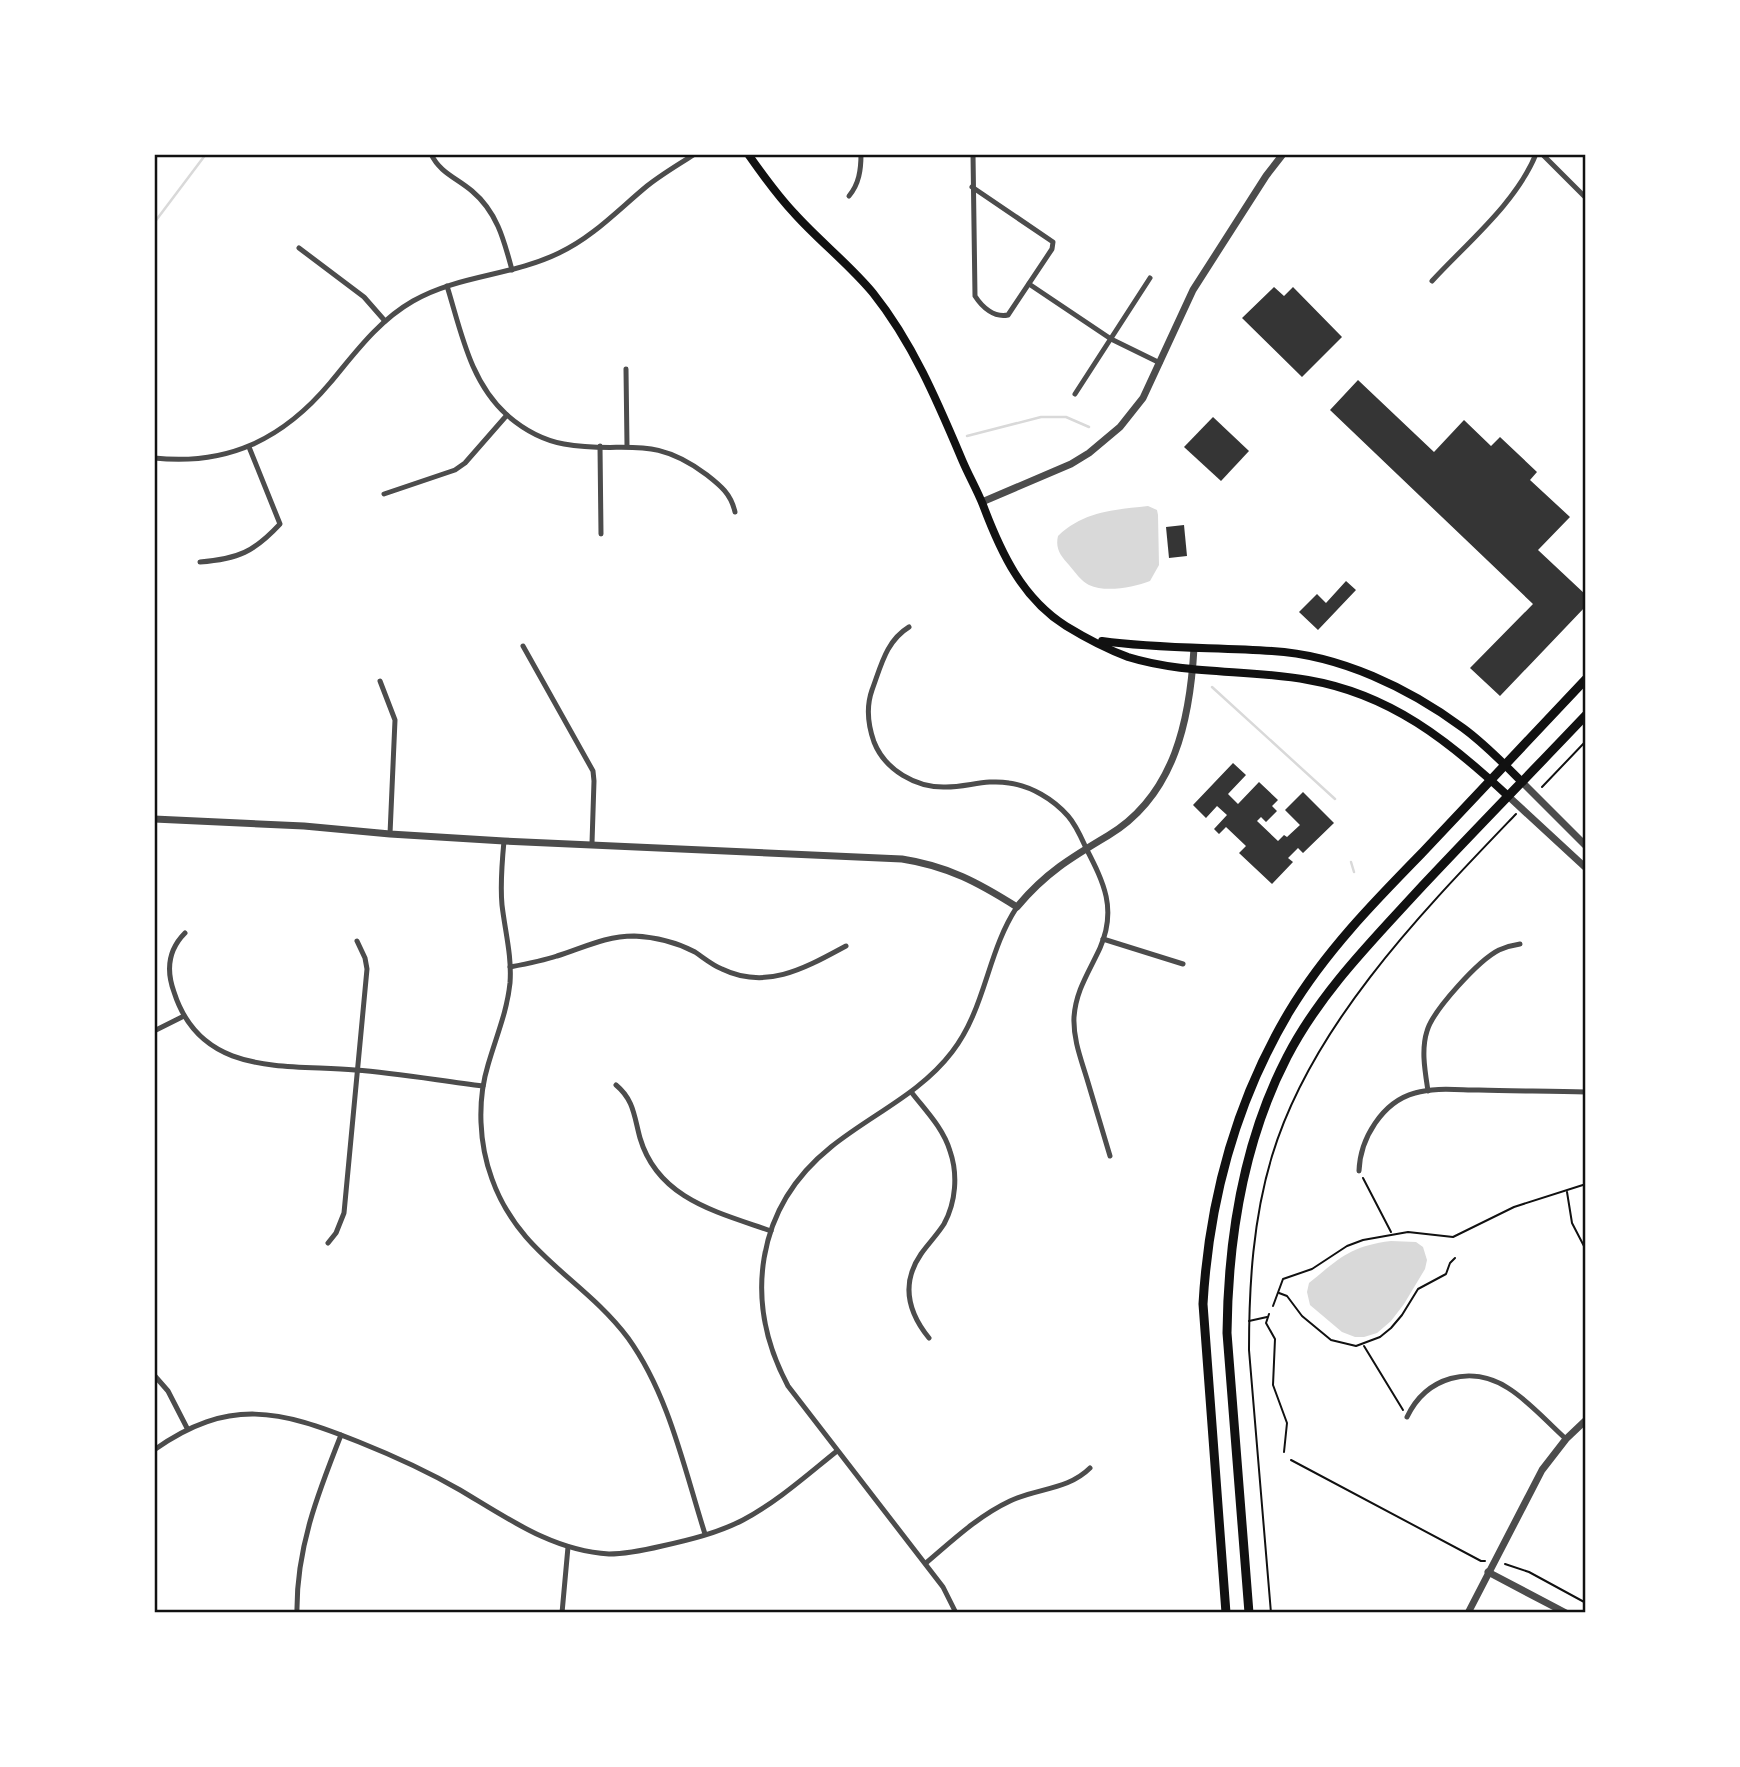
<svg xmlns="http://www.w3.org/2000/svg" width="1740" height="1767" viewBox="0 0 1740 1767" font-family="Quicksand,sans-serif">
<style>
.water{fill:#d9d9d9}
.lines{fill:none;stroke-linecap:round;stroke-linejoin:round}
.stream{stroke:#d9d9d9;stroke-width:2.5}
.building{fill:#353535}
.path{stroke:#111;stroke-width:2}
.minor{stroke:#4c4c4c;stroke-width:5}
.tertiary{stroke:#4c4c4c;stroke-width:7}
.secondary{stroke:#111;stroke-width:8}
.trunk{stroke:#111;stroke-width:9}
.neatline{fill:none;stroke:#111;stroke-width:2.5}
</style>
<rect width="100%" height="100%" fill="#fff"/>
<g class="water">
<path d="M1148 506 1157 510 1158 515 1159 565 1150 581C1134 587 1106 593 1089 585 1081 581 1075 572 1069 565 1061 556 1055 549 1058 536 1084 511 1114 510 1148 506Z"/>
<path d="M1391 1241 1416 1242 1423 1247 1427 1260 1425 1269 1404 1304 1391 1321 1377 1333 1364 1337H1355L1342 1332 1310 1305 1307 1292 1309 1283C1340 1258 1350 1246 1391 1241Z"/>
</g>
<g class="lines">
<g class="stream">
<polyline points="154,223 206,154"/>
<polyline points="967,436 1041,417 1066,417 1089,427"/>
<polyline points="1212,687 1335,799"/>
<polyline points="1351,862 1354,872"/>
</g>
</g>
<g class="building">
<polygon points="1274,287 1284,296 1293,287 1342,337 1302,377 1242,318"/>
<polygon points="1358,380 1434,452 1464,420 1491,446 1500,437 1537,472 1530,480 1570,517 1538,550 1586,595 1586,606 1500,696 1470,668 1533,604 1330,410"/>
<polygon points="1213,417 1249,451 1221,481 1184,447"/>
<polygon points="1184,525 1187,556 1169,558 1166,527"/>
<polygon points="1346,581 1356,590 1318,630 1299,612 1317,594 1326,603"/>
<polygon points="1233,763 1246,775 1228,794 1238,804 1259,782 1278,800 1272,806 1277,811 1266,822 1261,817 1257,821 1278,841 1284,835 1287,837 1300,825 1285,810 1303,792 1334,823 1303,853 1298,848 1288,858 1293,862 1272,884 1239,853 1246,846 1226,827 1219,834 1214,829 1227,815 1217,806 1206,818 1193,805"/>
</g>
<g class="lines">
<g class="path">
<polyline points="1542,787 1586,741"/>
<polyline points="1363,1178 1391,1232"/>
<polyline points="1567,1192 1572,1223 1586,1250"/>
<polyline points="1279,1293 1287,1296 1302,1316 1331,1340 1356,1346 1380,1337 1391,1328 1402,1315 1418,1289 1446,1274 1450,1263 1455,1258"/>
<polyline points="1273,1306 1283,1279 1312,1269 1347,1246 1363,1240 1408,1232 1453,1237 1514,1207 1586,1184"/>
<polyline points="1269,1314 1266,1323 1275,1339 1273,1385 1287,1423 1284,1452"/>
<polyline points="1249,1321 1267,1317"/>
<polyline points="1364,1346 1403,1410"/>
<polyline points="1291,1460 1481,1561 1485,1561"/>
<polyline points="1505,1564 1529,1572 1586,1603"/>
<path d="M1271 1613 1249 1350C1249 1284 1253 1219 1272 1156 1312 1024 1423 911 1516 814"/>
</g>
<g class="minor">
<path d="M431 154C440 173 457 178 472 191 497 212 504 240 512 270"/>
<polyline points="1542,154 1586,198"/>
<path d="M972 187 1053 242 1052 249 1008 315C994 318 982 307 975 296L973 154"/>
<path d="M849 196C859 184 861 170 861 154"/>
<polyline points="299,248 364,297 385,321"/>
<path d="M1432 281C1468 242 1516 203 1536 154"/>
<polyline points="1029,284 1111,339 1160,363"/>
<path d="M447 286C461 331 470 382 507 415 523 429 543 440 564 444 624 455 650 432 707 475 721 486 731 494 735 512"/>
<polyline points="626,369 627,446"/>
<polyline points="1075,394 1150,278"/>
<polyline points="600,446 601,534"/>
<path d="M154 458C228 466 283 439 330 383 355 353 378 321 413 301 458 275 512 276 559 253 593 237 618 210 647 186 662 174 679 164 695 154"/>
<polyline points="384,494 455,470 465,463 507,415"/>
<path d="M200 562C238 559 254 552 280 524L249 447"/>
<path d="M909 627C886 641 881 666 872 690 866 707 868 725 874 742 885 770 916 788 946 787 967 787 987 779 1009 783 1031 786 1053 799 1068 816 1076 825 1081 837 1086 848 1104 883 1117 909 1100 948 1089 972 1076 990 1074 1017 1073 1039 1081 1059 1087 1079 1095 1105 1102 1130 1110 1156"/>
<polyline points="523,646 593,771 594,781 592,843"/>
<polyline points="380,681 395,720 390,834"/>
<path d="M504 841C502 862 500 884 502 905 505 931 512 956 510 983 507 1012 496 1037 488 1065 477 1101 479 1144 492 1179 519 1255 583 1278 628 1338 669 1395 684 1468 705 1534"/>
<path d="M185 933C168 950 166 970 174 992 201 1077 284 1064 355 1070 398 1073 441 1081 483 1086"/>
<polyline points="1103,939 1183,964"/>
<path d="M510 967C526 964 542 961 557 956 583 948 605 936 634 936 655 937 676 942 695 952 704 958 712 965 722 969 767 991 807 967 846 946"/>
<polyline points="154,1031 184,1016"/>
<path d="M616 1085C634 1100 634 1116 640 1138 658 1199 717 1212 771 1231"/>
<path d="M1428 1091C1425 1071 1421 1050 1427 1031 1433 1010 1479 960 1499 950 1506 947 1513 945 1520 944"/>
<path d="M912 1093C926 1111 943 1128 950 1151 958 1174 956 1202 944 1224 937 1235 928 1244 921 1254 901 1283 908 1312 929 1338"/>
<path d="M1359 1171C1360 1139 1382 1102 1415 1093 1435 1087 1458 1090 1479 1090 1514 1091 1550 1091 1586 1092"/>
<polyline points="328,1243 336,1233 344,1213 367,969 365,958 357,941"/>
<polyline points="154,1375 168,1391 187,1428"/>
<path d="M1407 1417C1426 1377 1471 1364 1508 1388 1529 1401 1547 1422 1566 1439"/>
<path d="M154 1450C229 1397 280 1410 359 1442 394 1456 427 1471 460 1490 507 1518 553 1551 609 1554 627 1554 645 1550 662 1546 689 1540 718 1533 743 1520 777 1502 807 1475 837 1451"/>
<path d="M926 1563C952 1541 978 1516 1010 1501 1037 1488 1068 1490 1090 1468"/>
<path d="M297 1613C296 1549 318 1493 341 1435"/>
<polyline points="562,1613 568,1547"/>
<path d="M956 1613 943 1587 788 1386C743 1302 755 1208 831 1147 872 1114 920 1094 952 1052 986 1008 987 952 1017 907"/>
</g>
<g class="tertiary">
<polyline points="982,502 1071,464 1089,453 1120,427 1143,398 1193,290 1266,176 1283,154"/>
<polyline points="1522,782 1586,846"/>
<polyline points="1508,796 1586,868"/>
<path d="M154 819 304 826 390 834 504 841 902 859C948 866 979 883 1017 907 1045 873 1072 857 1109 835 1175 795 1190 719 1194 648"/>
<polyline points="1488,1572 1566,1613"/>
<polyline points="1468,1613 1542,1470 1566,1439 1586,1420"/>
</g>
<g class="secondary">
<path d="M748 154C762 174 777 195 794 213 819 241 849 264 873 293 913 343 938 403 963 462 969 476 977 490 983 505 1001 553 1022 598 1066 626 1084 637 1109 650 1128 657 1186 675 1249 669 1308 680 1390 694 1449 741 1508 796"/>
<path d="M1102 641C1158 649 1215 647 1272 651 1340 655 1409 688 1463 728 1485 744 1503 763 1522 782"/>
</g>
<g class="trunk">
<path d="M1226 1613 1203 1304C1209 1200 1235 1103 1289 1012 1325 952 1374 902 1422 853 1477 795 1532 737 1586 679"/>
<path d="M1249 1613 1227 1333C1228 1238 1243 1142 1287 1057 1319 995 1368 945 1414 895 1471 834 1529 775 1586 715"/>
</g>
</g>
<rect width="1740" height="1767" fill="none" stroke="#ffffff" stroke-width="312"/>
<rect x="156" y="156" width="1428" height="1455" class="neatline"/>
</svg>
